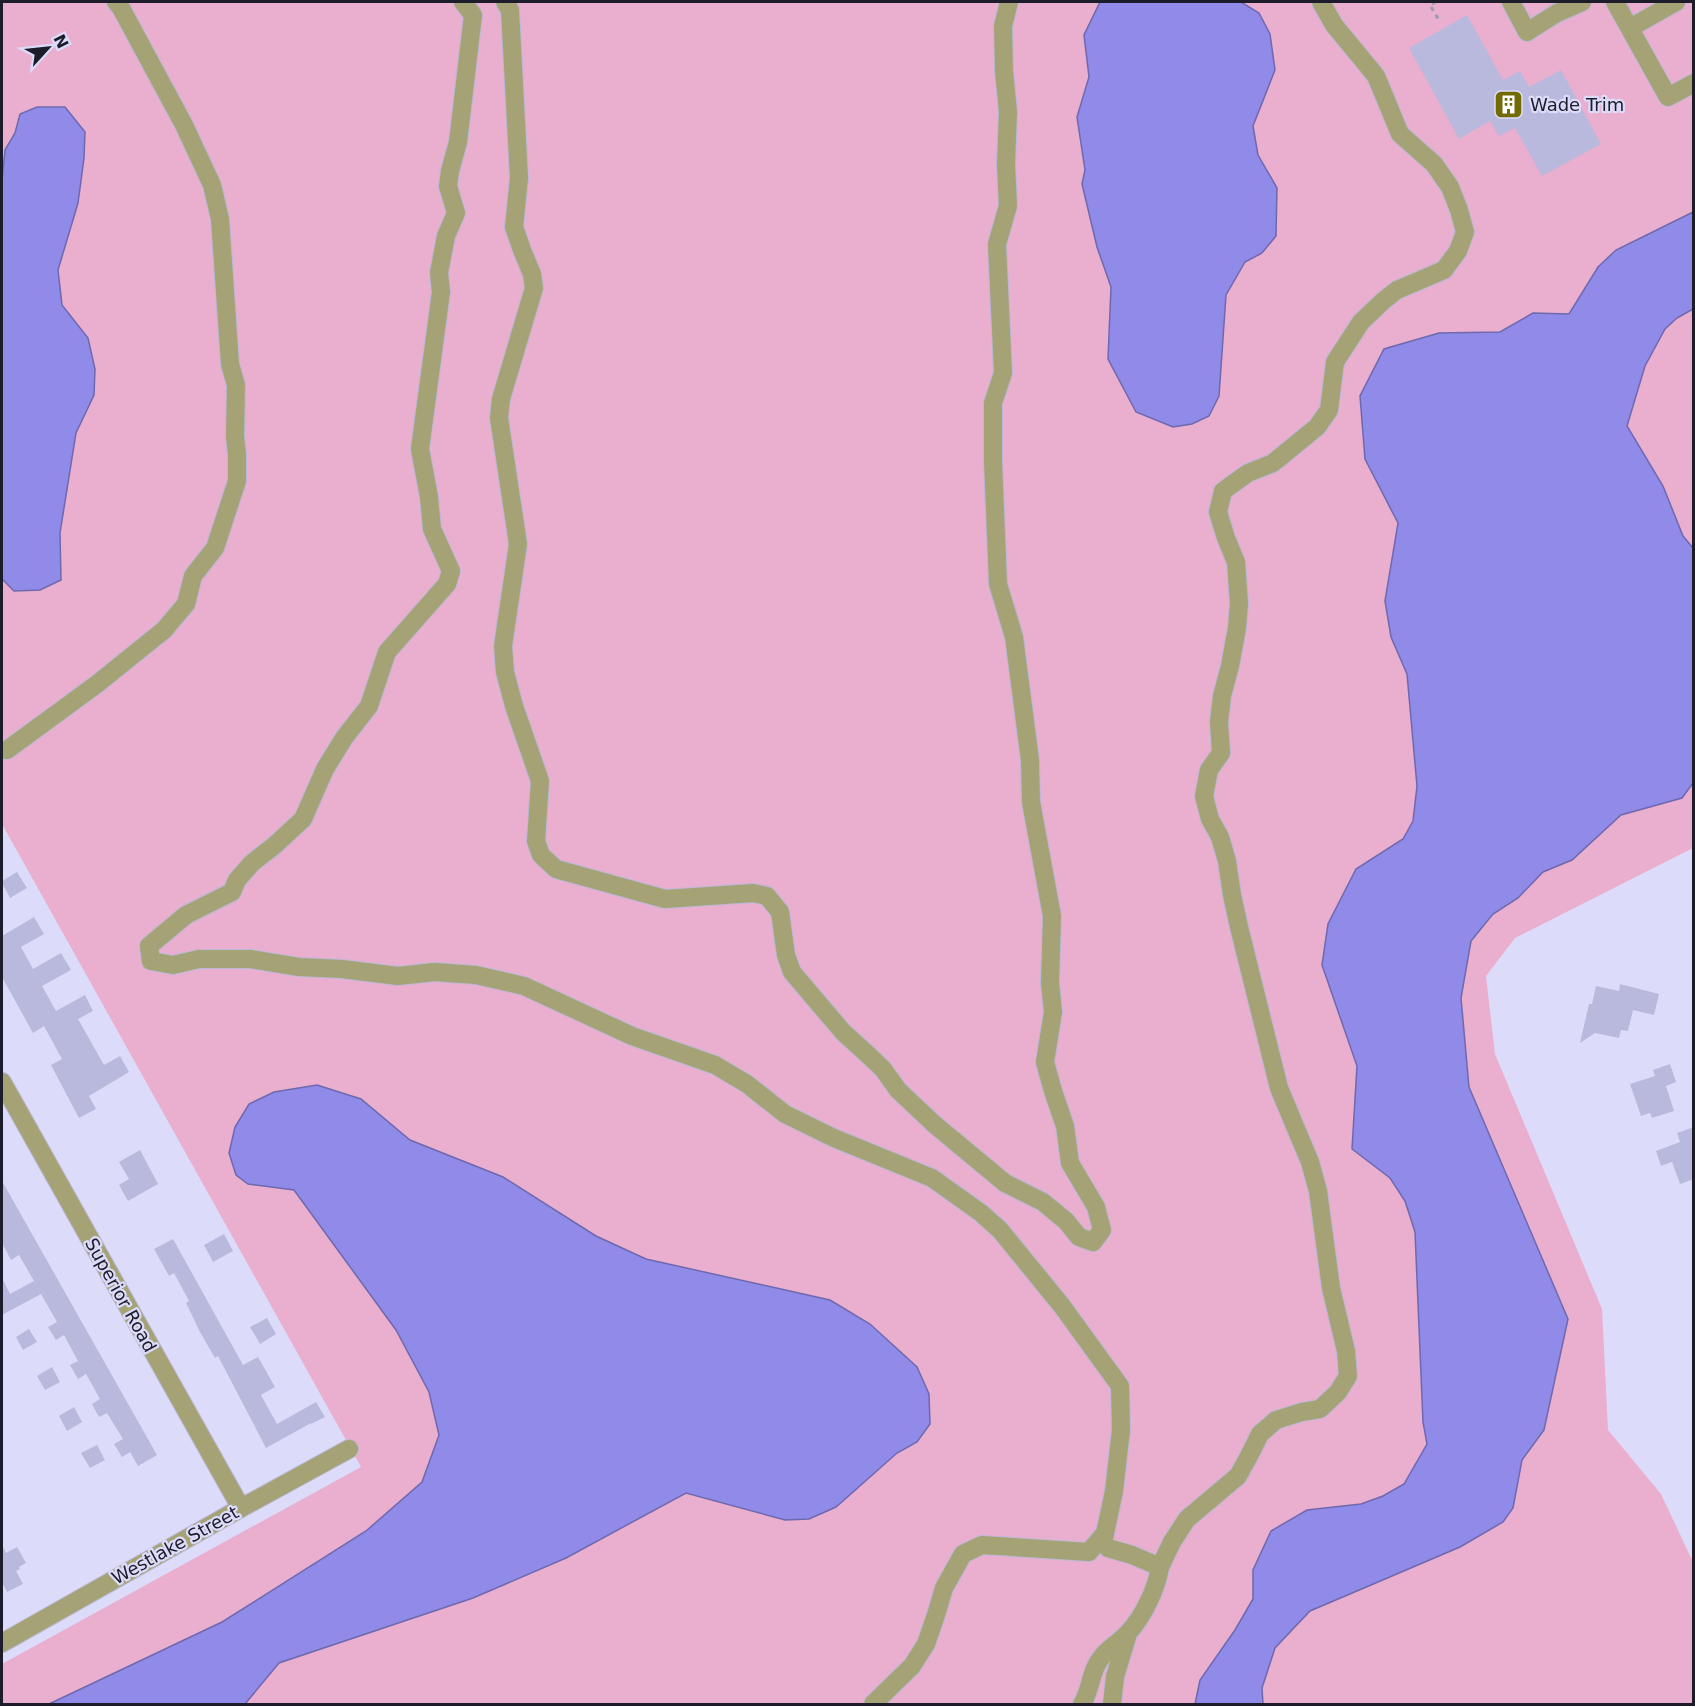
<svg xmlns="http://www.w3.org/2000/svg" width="1695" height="1706" viewBox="0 0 1695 1706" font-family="'DejaVu Sans',sans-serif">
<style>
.green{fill:#eaaecf}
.water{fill:#908ae8;stroke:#6e69af;stroke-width:1.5}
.building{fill:#b9b9dd}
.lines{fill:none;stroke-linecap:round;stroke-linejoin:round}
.minor-casing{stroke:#bab9d5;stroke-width:20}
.path{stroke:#9c9cb5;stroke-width:3;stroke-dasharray:4.5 4.5;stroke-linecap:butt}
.minor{stroke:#a5a276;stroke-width:18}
.labels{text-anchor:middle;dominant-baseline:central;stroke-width:4.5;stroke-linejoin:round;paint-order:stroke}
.poi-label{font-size:18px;fill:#1d1c2a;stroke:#dcdcfa;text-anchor:start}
.street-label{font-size:18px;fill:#1d1c2a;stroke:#dcdcfa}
</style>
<rect width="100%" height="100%" fill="#dcdcfa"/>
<polygon class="green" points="2,2 1693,2 1693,848 1515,938 1486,976 1495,1054 1602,1309 1608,1430 1661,1494 1693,1562 1693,1704 2,1704 2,1664 361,1467 2,824"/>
<g class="water">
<polygon points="1100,2 1241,2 1259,13 1270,34 1275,70 1253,126 1258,155 1277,188 1276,236 1262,253 1245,262 1226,295 1219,396 1209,416 1192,424 1173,427 1136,412 1108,359 1111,287 1097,247 1082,184 1085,170 1077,117 1089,77 1084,35"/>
<polygon points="37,107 65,107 85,132 84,158 78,203 58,270 62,305 88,338 95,369 94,395 76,433 60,533 61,580 40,590 14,591 2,579 2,180 5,150 15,133 20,114"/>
<polygon points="1693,212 1693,309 1677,318 1665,329 1645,366 1627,426 1663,486 1683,536 1693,548 1693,783 1682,798 1621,815 1572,860 1543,872 1518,898 1493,914 1471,941 1461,998 1469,1087 1568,1319 1544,1430 1522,1460 1513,1508 1503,1522 1460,1547 1310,1611 1275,1648 1262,1688 1263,1704 1195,1704 1200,1680 1235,1630 1253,1599 1253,1570 1271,1531 1307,1510 1361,1504 1383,1496 1404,1484 1427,1444 1423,1422 1415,1232 1405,1201 1390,1178 1352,1149 1357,1066 1322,965 1328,924 1356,869 1403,839 1413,821 1417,786 1407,674 1391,637 1385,601 1398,523 1365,459 1360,396 1384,349 1439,333 1500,332 1533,313 1569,314 1598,267 1616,250"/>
<polygon points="317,1085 361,1099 410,1140 503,1177 596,1236 646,1259 830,1300 870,1324 917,1367 929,1394 930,1424 917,1442 897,1453 836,1507 809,1519 785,1520 686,1493 566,1558 473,1598 279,1663 245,1704 49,1704 222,1622 366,1531 422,1482 439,1435 429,1392 396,1330 294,1190 248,1184 236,1175 229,1153 235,1127 249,1104 274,1092"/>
</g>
<g class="building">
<polygon points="1467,15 1503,80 1520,71 1529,87 1561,70 1601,144 1542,176 1515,128 1499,136 1490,121 1459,139 1409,48"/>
<polygon points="17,872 27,888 10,898 2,883 2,881"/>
<polygon points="34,917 44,934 21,947 33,969 61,953 71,970 42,986 56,1011 85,995 93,1011 78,1019 104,1065 120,1056 129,1072 89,1096 96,1109 79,1118 51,1065 62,1059 44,1026 33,1033 2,977 2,936"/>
<polygon points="1620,984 1659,994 1654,1015 1633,1010 1628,1031 1621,1030 1619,1038 1595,1033 1580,1043 1589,1004 1592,1004 1596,986 1619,991"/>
<polygon points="1670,1064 1676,1082 1666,1086 1674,1111 1652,1118 1650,1113 1641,1116 1630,1084 1655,1076 1653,1070"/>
<polygon points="1694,1127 1694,1179 1680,1184 1672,1162 1661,1166 1656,1151 1680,1142 1677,1133"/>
<polygon points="140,1150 158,1184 128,1201 119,1185 129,1179 119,1162"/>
<polygon points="2,1181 157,1455 138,1466 130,1452 122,1457 114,1444 123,1439 107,1413 99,1417 92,1404 100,1399 86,1374 78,1379 70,1365 78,1361 64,1335 56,1340 48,1327 57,1322 41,1294 2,1315 2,1278 10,1294 34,1281 19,1255 11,1260 2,1243"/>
<polygon points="224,1234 233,1251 213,1262 204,1245"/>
<polygon points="173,1239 243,1365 258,1357 275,1387 261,1395 277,1424 316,1402 325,1417 311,1424 311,1423 266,1448 218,1356 215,1358 200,1332 186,1303 189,1301 174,1273 169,1276 154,1249"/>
<polygon points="267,1318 276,1334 260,1344 250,1327"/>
<polygon points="29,1329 37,1342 23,1350 16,1337"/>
<polygon points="52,1367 60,1382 45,1390 37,1376"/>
<polygon points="74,1407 82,1422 67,1431 59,1416"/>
<polygon points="97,1445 105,1460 90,1468 81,1453"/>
<polygon points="2,1545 6,1553 17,1547 26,1563 19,1567 20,1569 16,1571 23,1584 7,1592 2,1582"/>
</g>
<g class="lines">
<defs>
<g id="minor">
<path d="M463 2 473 15 458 142 450 171 448 186 456 213 446 236 439 273 441 292 420 449 429 497 432 529 451 571 447 584 387 652 369 706 344 738 325 769 303 819 275 845 252 863 237 880 232 892 186 915 149 946 151 961 173 965 199 959H250L299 967 342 969 398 976 435 972 476 975 524 986 632 1036 715 1065 747 1084 785 1114 834 1138 932 1178 981 1213 1000 1230 1062 1306 1120 1386 1121 1430 1114 1491 1103 1543 1108 1548 1132 1555 1160 1567C1157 1588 1143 1617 1128 1633 1120 1642 1108 1648 1101 1658 1090 1671 1091 1691 1082 1704"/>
<polyline points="505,2 510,10 519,178 514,227 522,250 532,274 534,288 501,399 499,418 518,544 503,646 505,672 514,706 540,781 536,841 541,855 556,869 665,899 753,893 767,896 780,912 786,955 792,972 843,1032 865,1052 883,1069 898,1090 934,1124 1005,1183 1043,1202 1066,1221 1079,1237 1093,1242 1102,1230 1096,1207 1070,1163 1065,1126 1053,1091 1045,1062 1053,1012 1050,983 1052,916 1031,802 1030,760 1014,637 998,584 993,461 993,403 1003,373 997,244 1008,206 1006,164 1008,112 1004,71 1003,26 1009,2"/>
<polyline points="1511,2 1527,32 1557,13 1582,2"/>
<polyline points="1615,2 1668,97 1694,83"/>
<polyline points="1630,28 1676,2"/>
<polyline points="7,750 97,684 164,630 186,604 193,576 215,548 237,481 237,454 235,437 236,385 230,364 220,219 212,185 184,125 121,8 116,2"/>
<polyline points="2,1082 241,1508"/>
<polyline points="1160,1567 1172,1542 1187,1519 1238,1476 1249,1456 1260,1434 1276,1420 1302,1412 1320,1409 1338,1392 1348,1376 1346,1351 1331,1288 1318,1191 1310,1162 1279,1088 1239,927 1232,895 1227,861 1220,837 1210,819 1204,796 1209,770 1221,753 1219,722 1222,696 1230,666 1237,628 1239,603 1236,562 1226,538 1218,512 1223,491 1248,473 1273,463 1317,427 1329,410 1335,362 1361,322 1383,301 1397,290 1444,270 1458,251 1465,232 1459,210 1450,187 1434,164 1400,134 1376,76 1334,25 1321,2"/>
<polyline points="2,1643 241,1508 349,1449"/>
<polyline points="873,1704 912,1666 926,1644 936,1615 944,1588 963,1554 982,1545 1089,1552 1105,1533"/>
<polyline points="1112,1704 1115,1677 1127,1637"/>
</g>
</defs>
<use href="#minor" class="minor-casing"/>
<polyline class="path" points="1436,2 1430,5 1440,22"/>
<use href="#minor" class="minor"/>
</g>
<defs>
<symbol id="building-square" viewBox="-11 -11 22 22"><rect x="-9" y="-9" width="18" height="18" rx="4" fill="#726b05" stroke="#dcdcfa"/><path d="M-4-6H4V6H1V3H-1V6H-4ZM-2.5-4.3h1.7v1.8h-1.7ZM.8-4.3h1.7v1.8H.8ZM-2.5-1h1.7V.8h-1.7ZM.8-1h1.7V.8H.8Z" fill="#fff"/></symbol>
</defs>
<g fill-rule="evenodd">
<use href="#building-square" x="1492" y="88" width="33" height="33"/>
</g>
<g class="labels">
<g class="poi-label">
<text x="1530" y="104">Wade Trim</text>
</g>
<g class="street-label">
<text transform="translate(121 1295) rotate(61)">Superior Road</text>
<text transform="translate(175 1545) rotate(-29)">Westlake Street</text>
</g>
</g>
<rect width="1695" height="1706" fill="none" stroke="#1d1c2a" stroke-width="6"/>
<g transform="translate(48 48) rotate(63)" stroke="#dcdcfa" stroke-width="4.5" paint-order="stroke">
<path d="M0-4.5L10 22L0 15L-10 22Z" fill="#1d1c2a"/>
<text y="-9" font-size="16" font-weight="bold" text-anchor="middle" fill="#1d1c2a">N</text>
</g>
</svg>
